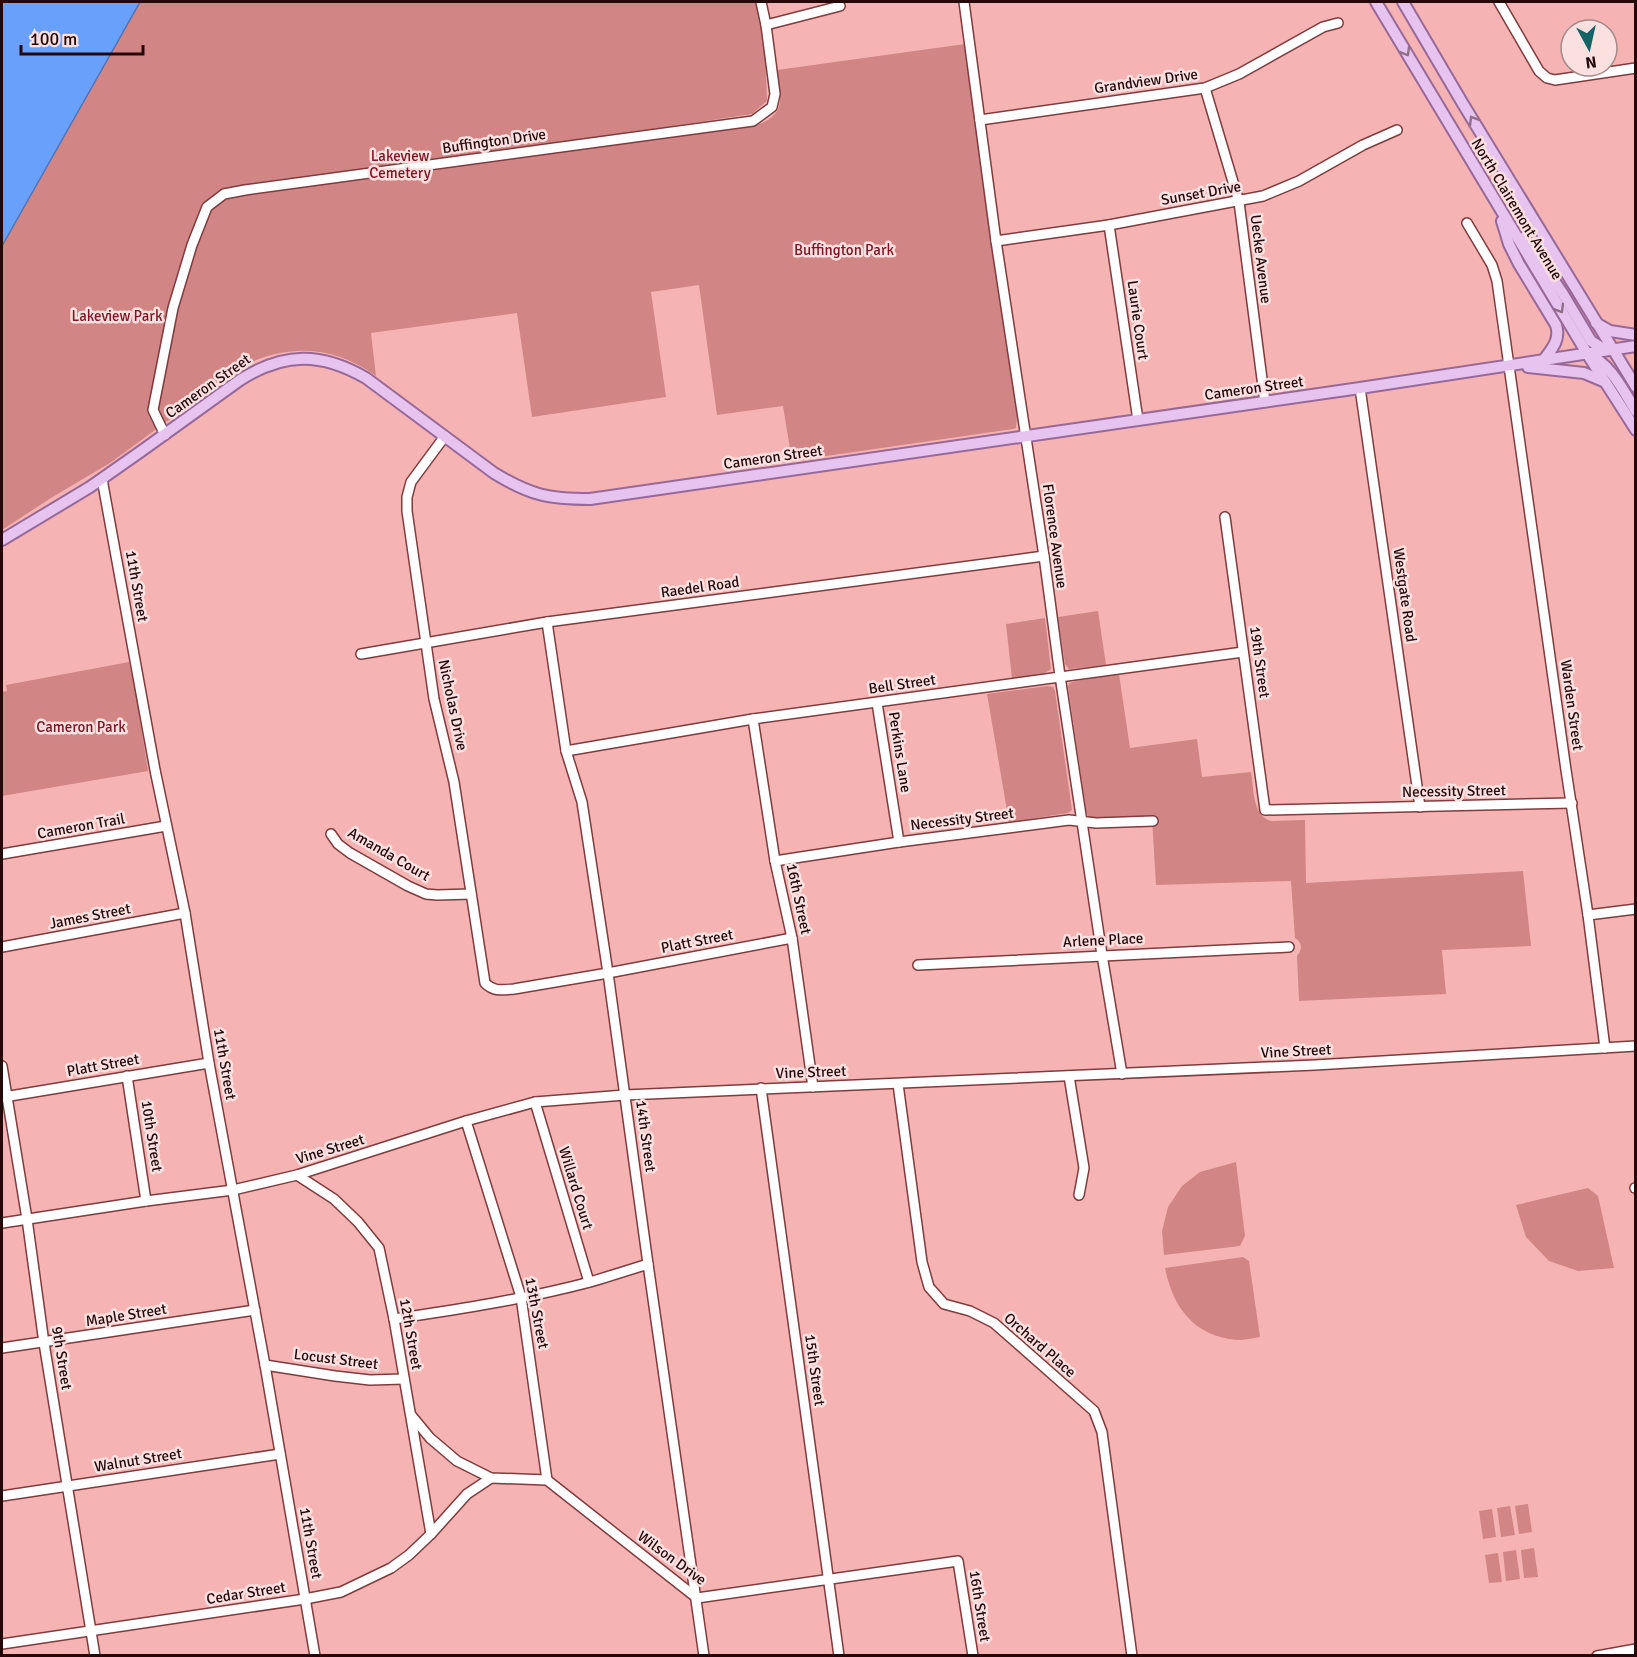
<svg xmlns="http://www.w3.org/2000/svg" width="1637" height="1657" viewBox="0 0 1637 1657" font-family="Signika,sans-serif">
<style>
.green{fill:#d18585}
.water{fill:#68a0fc;stroke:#5472b3;stroke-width:1.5}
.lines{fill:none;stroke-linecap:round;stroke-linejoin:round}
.minor-casing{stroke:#803b3e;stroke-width:12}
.major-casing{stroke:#986898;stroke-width:14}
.minor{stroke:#fff;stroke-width:9}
.major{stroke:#e7c4ef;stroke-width:10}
.oneway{stroke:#8f6f88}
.labels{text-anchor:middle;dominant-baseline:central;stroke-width:5;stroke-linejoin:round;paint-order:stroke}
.street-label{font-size:15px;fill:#24080a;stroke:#fae1e0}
.park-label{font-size:15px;fill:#811424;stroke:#fae1e0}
</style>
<rect width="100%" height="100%" fill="#f5b4b3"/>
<g class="green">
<path d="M140 2H757L765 46 767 101 752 114 613 135 610 141 757 125C788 113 780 98 777 70L965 44 1017 417 1016 428 1013 429 792 461 783 406 717 415 699 285 651 292 666 397 532 417 517 313 371 333 376 376C334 346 290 343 243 366L110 463 51 498 2 530V246Z"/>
<polygon points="1098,611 1106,665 1069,669 1065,664 1058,617"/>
<polygon points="1045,618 1051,669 1045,673 1012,679 1006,624"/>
<polygon points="129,662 136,694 148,771 2,796 2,692 7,691 6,685"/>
<path d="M1119 674 1130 748 1197 739 1202 777 1251 772C1254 789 1252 815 1271 821L1305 820 1306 883 1523 871 1531 946 1442 950 1446 994 1299 1001 1297 956C1302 950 1303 943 1295 938L1291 881 1156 885 1152 818 1091 819 1088 817 1086 810 1068 686 1070 683 1076 681Z"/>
<polygon points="1047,686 1053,687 1055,691 1072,810 1068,813 1009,822 987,694"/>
<polygon points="1236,1162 1245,1236 1240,1246 1164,1255 1162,1231 1168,1207 1182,1186 1200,1172"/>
<polygon points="1588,1188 1598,1196 1614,1268 1578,1271 1549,1261 1526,1237 1516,1205"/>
<path d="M1243 1257 1249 1261 1260 1337C1253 1338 1244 1340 1237 1340 1194 1336 1173 1308 1165 1268Z"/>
<polygon points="1528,1504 1532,1532 1519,1534 1515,1506"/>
<polygon points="1510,1506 1515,1535 1501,1537 1497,1508"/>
<polygon points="1492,1509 1496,1537 1483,1539 1479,1511"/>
<polygon points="1534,1548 1538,1577 1524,1578 1521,1550"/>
<polygon points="1516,1550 1520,1579 1506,1581 1503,1552"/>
<polygon points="1498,1553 1502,1582 1489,1583 1485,1555"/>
</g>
<polygon class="water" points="2,2 140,2 2,246"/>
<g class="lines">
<defs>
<g id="minor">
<polyline points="964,2 996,241 1044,556 1060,676 1102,955 1122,1074"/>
<polyline points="1499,2 1539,71 1547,78 1555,80 1636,68"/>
<polyline points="766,25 840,6"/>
<polyline points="1205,88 1239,202 1265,402"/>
<polyline points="980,120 1205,88 1239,74 1323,27 1338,23"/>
<polyline points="1467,223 1492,265 1497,281 1566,770 1588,915 1605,1048"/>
<polyline points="1109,225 1138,420"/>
<polyline points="996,241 1109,225 1263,196 1299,181 1363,145 1397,130"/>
<polyline points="1360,388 1420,807"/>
<polyline points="165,435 153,410 173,308 192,245 207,207 224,194 245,190 753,121 772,107 775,94 766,25 761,2"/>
<path d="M445 436 411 482 407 497V511L434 699 454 782 485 983C494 992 502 990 514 989L608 973 792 938"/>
<polyline points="102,479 155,770 185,913 209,1063 265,1365 315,1656"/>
<polyline points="1225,517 1265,810 1572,803"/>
<polyline points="547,622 566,751 582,802 608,973 648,1264 704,1656"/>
<polyline points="361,654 547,622 1044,556"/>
<polyline points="877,703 899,842"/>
<polyline points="753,719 775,861 792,938 813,1087"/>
<polyline points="566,751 753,719 1243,652"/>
<polyline points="331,834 338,844 350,853 408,886 426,894 437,895 471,894"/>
<polyline points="2,854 166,826"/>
<polyline points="775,861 899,842 1069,820 1096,823 1153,821"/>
<polyline points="1588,915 1636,909"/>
<polyline points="2,947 185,913"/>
<polyline points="918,965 1289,947"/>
<polyline points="2,1066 27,1219 44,1343 95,1656"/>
<polyline points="127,1076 146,1201"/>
<polyline points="1069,1076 1084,1168 1079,1195"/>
<polyline points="898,1084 922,1262 929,1287 944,1304 970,1311 994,1323 1094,1411 1102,1432 1132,1656"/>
<polyline points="761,1088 839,1656"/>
<polyline points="4,1097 209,1063"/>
<polyline points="535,1102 589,1282"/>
<polyline points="466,1121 521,1297 547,1480"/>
<polyline points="297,1175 334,1199 358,1222 379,1248 394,1319 431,1534"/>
<polyline points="1635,1188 1636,1188"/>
<polyline points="2,1223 146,1201 233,1190 297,1175 466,1121 535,1102 625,1095 1315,1065 1636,1046"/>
<path d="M394 1319C460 1309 526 1299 590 1282 610 1276 629 1270 648 1264"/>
<polyline points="2,1348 255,1310"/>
<polyline points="265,1365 335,1376 370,1380 404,1379"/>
<polyline points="411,1415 430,1438 457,1461 491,1478 547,1480 697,1598 958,1561 973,1656"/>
<polyline points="2,1496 280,1454"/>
<polyline points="2,1644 305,1599 341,1592 391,1568 409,1555 431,1534 467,1494 491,1478"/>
<polyline points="1597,1656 1636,1649"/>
</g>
<g id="major">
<polyline points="1376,2 1588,355 1636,430"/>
<polyline points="1403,2 1463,104 1636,387"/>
<path d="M1502 221 1509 244 1519 264 1556 325C1561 340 1551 350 1543 361"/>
<polyline points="1523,238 1532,248 1563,294 1591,341 1602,348 1608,349"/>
<polyline points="1596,323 1610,331 1636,335"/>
<path d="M1588 355C1610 362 1624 392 1636 411"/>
<polyline points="1528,367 1584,373 1603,381"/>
<path d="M2 540 90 487 140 452 240 380C284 352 321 352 366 378L494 473C530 495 548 499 590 499L1360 388 1636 346"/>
</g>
</defs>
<use href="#minor" class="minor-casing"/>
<use href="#major" class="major-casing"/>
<use href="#minor" class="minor"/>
<use href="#major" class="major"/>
</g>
<defs><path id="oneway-chevron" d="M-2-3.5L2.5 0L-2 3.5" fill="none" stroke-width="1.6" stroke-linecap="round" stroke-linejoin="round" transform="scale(1.5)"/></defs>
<g class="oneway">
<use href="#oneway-chevron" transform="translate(1406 52) rotate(60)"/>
<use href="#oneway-chevron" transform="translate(1473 120) rotate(-121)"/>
<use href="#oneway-chevron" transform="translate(1560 309) rotate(59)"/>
</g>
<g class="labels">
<g class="street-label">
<text transform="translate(1146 81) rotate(-8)">Grandview Drive</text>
<text transform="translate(494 141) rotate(-8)">Buffington Drive</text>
<text transform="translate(1201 193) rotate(-10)">Sunset Drive</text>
<text transform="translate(1517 209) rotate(59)">North Clairemont Avenue</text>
<text transform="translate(1261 259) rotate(83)">Uecke Avenue</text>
<text transform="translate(1138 320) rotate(82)">Laurie Court</text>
<text transform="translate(208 386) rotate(-35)">Cameron Street</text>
<text transform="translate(1254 388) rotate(-8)">Cameron Street</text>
<text transform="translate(773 457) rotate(-8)">Cameron Street</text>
<text transform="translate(1055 536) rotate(82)">Florence Avenue</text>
<text transform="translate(137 586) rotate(80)">11th Street</text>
<text transform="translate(700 587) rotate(-8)">Raedel Road</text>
<text transform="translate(1405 595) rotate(82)">Westgate Road</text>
<text transform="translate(1260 662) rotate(82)">19th Street</text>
<text transform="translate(902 684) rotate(-8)">Bell Street</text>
<text transform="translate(453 705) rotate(78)">Nicholas Drive</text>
<text transform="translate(1572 705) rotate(82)">Warden Street</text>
<text transform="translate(900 752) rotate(81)">Perkins Lane</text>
<text transform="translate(1454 791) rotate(-1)">Necessity Street</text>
<text transform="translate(962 819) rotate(-7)">Necessity Street</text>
<text transform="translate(81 826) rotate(-10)">Cameron Trail</text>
<text transform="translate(389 854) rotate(30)">Amanda Court</text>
<text transform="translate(799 899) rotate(78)">16th Street</text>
<text transform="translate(90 916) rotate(-11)">James Street</text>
<text transform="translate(1103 940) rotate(-3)">Arlene Place</text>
<text transform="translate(697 941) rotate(-11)">Platt Street</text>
<text transform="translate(1296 1051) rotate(-3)">Vine Street</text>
<text transform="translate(225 1064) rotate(80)">11th Street</text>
<text transform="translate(103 1065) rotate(-10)">Platt Street</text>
<text transform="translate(811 1072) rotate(-2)">Vine Street</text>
<text transform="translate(152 1136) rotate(81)">10th Street</text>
<text transform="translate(646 1136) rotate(82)">14th Street</text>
<text transform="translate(330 1149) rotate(-17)">Vine Street</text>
<text transform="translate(576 1188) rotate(73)">Willard Court</text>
<text transform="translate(537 1313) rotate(79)">13th Street</text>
<text transform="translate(126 1315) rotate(-9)">Maple Street</text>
<text transform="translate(411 1334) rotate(80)">12th Street</text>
<text transform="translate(1040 1345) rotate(41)">Orchard Place</text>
<text transform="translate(62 1358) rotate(81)">9th Street</text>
<text transform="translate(336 1359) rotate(7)">Locust Street</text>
<text transform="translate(815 1370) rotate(82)">15th Street</text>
<text transform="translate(138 1460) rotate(-9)">Walnut Street</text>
<text transform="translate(311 1543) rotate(80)">11th Street</text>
<text transform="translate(672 1558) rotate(36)">Wilson Drive</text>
<text transform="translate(246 1593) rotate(-9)">Cedar Street</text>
<text transform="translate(980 1606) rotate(81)">16th Street</text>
</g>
<g class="park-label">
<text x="400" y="156">Lakeview<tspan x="400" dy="17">Cemetery</tspan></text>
<text x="844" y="250">Buffington Park</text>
<text x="117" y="316">Lakeview Park</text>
<text x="81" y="727">Cameron Park</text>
</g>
</g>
<rect width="1637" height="1657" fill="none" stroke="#24080a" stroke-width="6"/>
<g transform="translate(1589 48) rotate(172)"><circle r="28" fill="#fae1e0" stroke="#a48a8a" stroke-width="1.5"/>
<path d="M0-4.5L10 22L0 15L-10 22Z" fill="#136367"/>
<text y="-9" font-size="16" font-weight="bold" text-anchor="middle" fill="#24080a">N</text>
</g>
<path d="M21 45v9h122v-9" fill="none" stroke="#24080a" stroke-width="3"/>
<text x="30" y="45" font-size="18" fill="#24080a" stroke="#fae1e0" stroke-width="4.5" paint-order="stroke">100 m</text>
</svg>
